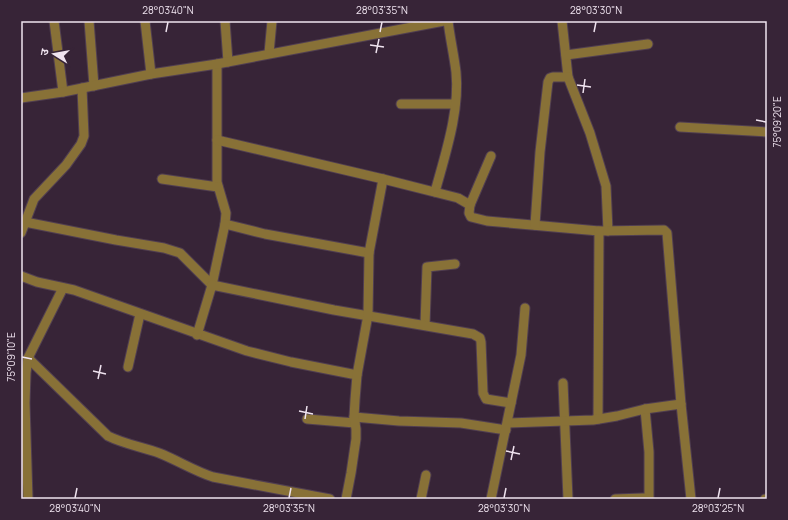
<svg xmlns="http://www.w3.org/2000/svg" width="788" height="520" viewBox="0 0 788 520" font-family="Manrope,'Noto Sans Devanagari',sans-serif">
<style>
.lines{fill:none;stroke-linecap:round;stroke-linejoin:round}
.minor-casing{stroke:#513f51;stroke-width:11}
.minor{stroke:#887137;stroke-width:9}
.ticks{fill:none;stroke:#efe3ef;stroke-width:1.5}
.neatline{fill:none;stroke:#efe3ef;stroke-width:1.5}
.ticks-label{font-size:10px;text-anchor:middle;fill:#efe3ef}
</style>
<rect width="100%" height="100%" fill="#372437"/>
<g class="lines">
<defs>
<g id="minor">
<polyline points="54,21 63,92"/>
<polyline points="89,21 94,86"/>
<polyline points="145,21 151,74"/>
<polyline points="225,21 228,62"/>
<polyline points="562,21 568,77 590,133 606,186 608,231"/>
<polyline points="269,53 272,21"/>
<polyline points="566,55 648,44"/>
<polyline points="217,64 217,182 226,213 225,224 265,234 369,253"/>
<polyline points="21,98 63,92 151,74 217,64 444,21"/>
<polyline points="401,104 455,104"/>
<polyline points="680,127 767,132"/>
<polyline points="217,140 383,179 458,198 470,205 469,213 471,217 487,221 599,231 664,230 667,233 681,404 691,499"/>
<polyline points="162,179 218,187"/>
<path d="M435 192C445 155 460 111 456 72 454 55 450 38 448 21"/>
<polyline points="470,205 491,156"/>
<polyline points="25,222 116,240 164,248 180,253 212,285"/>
<polyline points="535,225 540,152 548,82 550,78 553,77 568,77"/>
<polyline points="21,233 34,199 66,165 81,144 84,136 82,88"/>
<polyline points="21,276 37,282 74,290 247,351 291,362 357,375"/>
<polyline points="212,285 225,224"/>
<polyline points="425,325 427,267 455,264"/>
<polyline points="197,335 212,285 334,310 473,334 480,338 481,342 483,393 486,399 511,403"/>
<path d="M28 358 108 436C124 444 142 447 159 453 177 460 194 471 213 477L330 499"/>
<polyline points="128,367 140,314"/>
<polyline points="563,383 568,499"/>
<polyline points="645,409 649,452 649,499"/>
<polyline points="354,417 399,421 461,423 506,430"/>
<polyline points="307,419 355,423"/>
<polyline points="598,419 599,231"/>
<polyline points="508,423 593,420 617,416 645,409 681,404"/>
<polyline points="28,499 25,403 26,373 28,358 63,288"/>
<polyline points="346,499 351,473 356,439 356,429 354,417 355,400 357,375 368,315 369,253 383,179"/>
<polyline points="421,499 426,475"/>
<polyline points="491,499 521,355 525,308"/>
<polyline points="615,499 643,498 648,499"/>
<polyline points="765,499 767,499"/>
</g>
</defs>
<use href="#minor" class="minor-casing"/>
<use href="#minor" class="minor"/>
</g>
<path class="ticks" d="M166 32 168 22M380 32 382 22M594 32 596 22M370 45 384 47M376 53 379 39M577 85 591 87M583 93 585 79M756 120 766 122M22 357 32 359M93 371 106 374M98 379 101 365M299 411 313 414M305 419 307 406M506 451 520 454M511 460 514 446M75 498 77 488M289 498 291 488M504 498 506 488M718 498 720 488"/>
<rect width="788" height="520" fill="none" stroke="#372437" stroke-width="44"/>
<g transform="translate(54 54) rotate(281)" stroke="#372437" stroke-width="3" paint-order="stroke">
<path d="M0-3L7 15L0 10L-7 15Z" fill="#efe3ef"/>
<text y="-6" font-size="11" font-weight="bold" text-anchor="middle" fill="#efe3ef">उ</text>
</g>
<rect x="22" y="22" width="744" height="476" class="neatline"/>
<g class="ticks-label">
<text x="168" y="14">28°03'40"N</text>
<text x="382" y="14">28°03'35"N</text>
<text x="596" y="14">28°03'30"N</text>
<text transform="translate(777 122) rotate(-90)" y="4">75°09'20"E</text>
<text transform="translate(11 357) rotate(-90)" y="4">75°09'10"E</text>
<text x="75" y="512">28°03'40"N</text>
<text x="289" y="512">28°03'35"N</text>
<text x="504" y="512">28°03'30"N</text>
<text x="718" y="512">28°03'25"N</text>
</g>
</svg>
